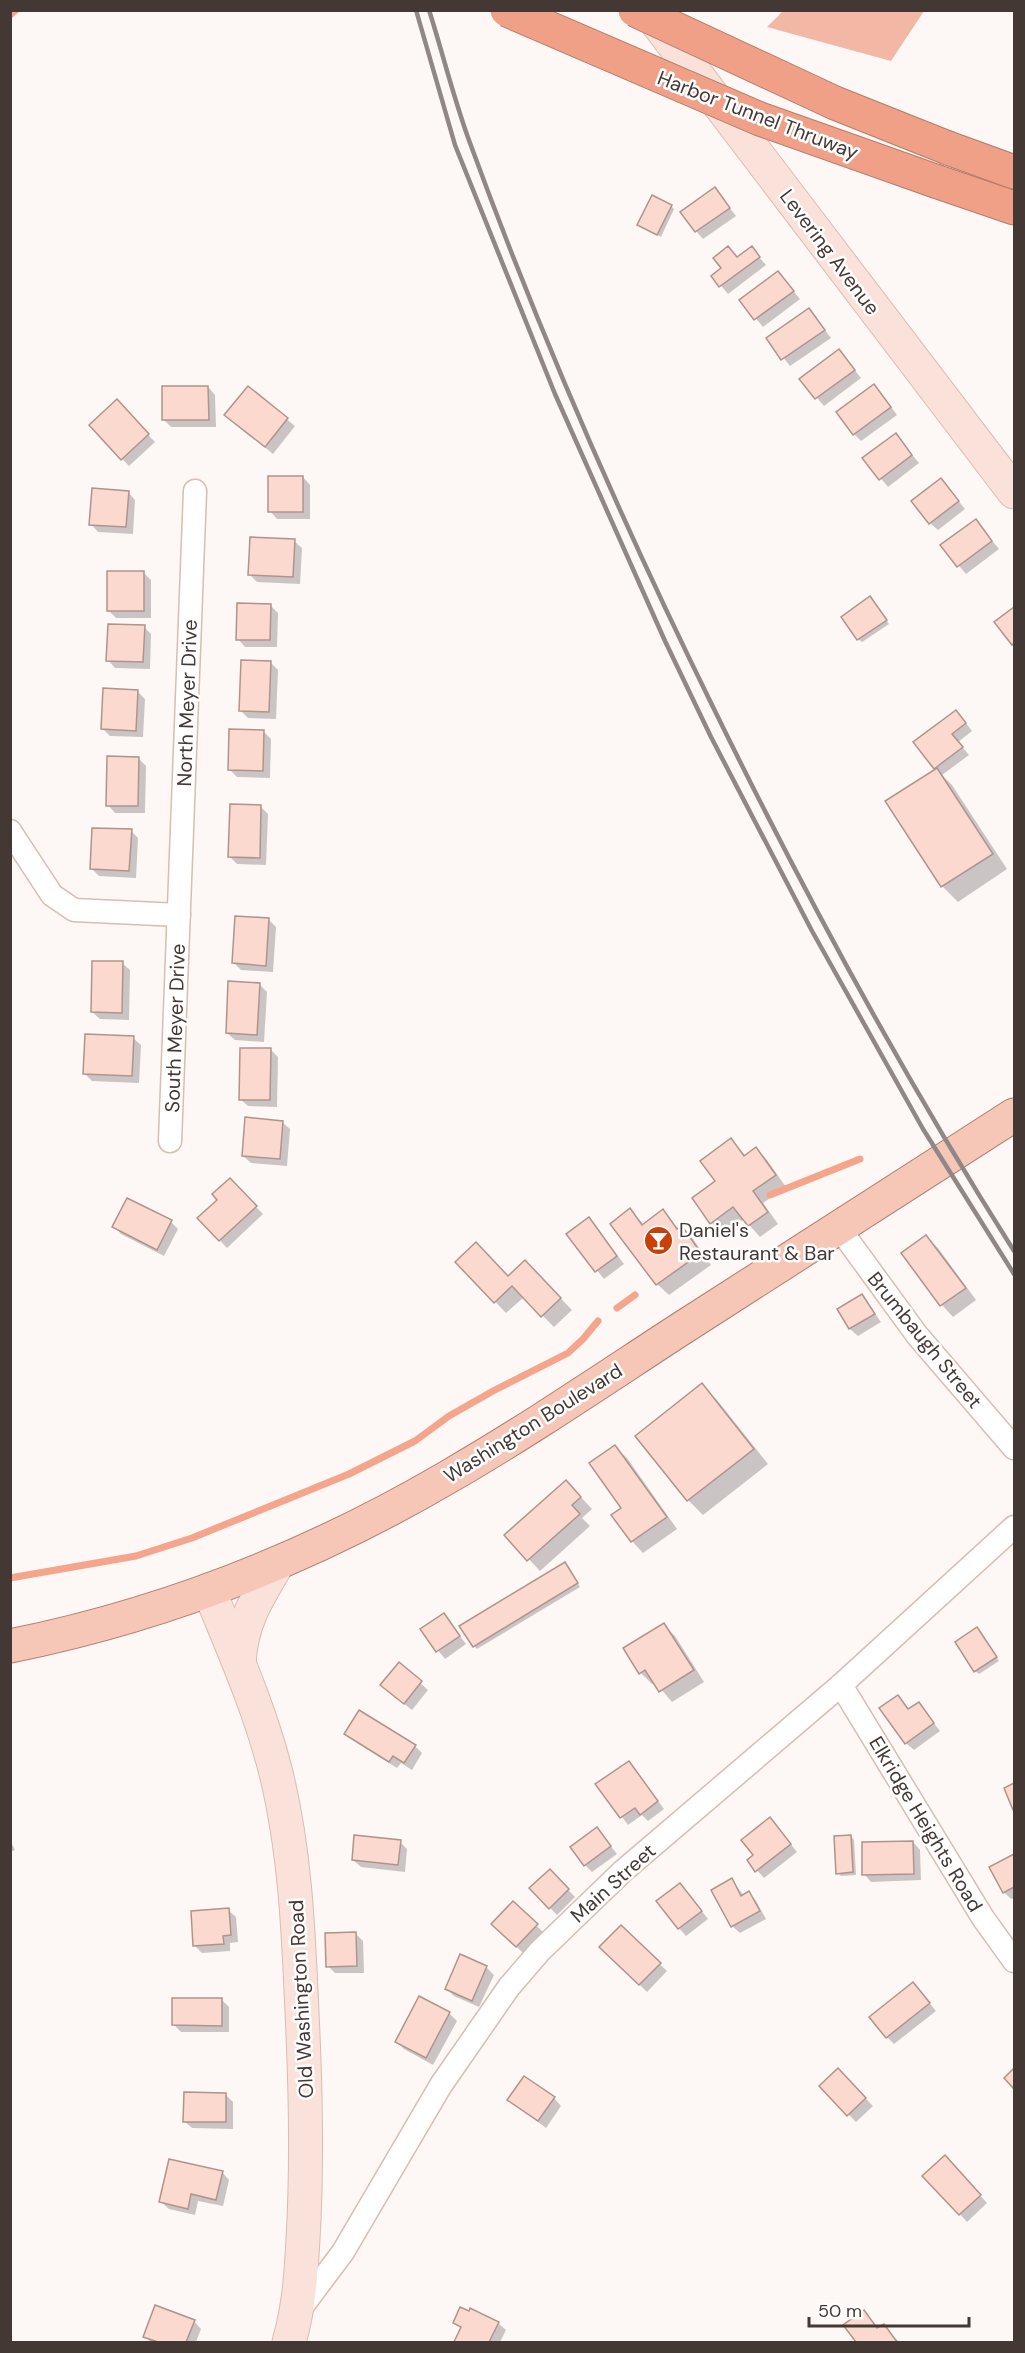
<svg xmlns="http://www.w3.org/2000/svg" width="1025" height="2353" viewBox="0 0 1025 2353" font-family="'DM Sans',sans-serif">
<style>
.green{fill:#f3b7a5}
.shadow{fill:#0003}
.lines{fill:none;stroke-linecap:round;stroke-linejoin:round}
.stream{stroke:#f5a58c;stroke-width:7}
.building{fill:#fbd9ce;stroke:#b0948b;stroke-width:1.5}
.street-casing{stroke:#dabcb2;stroke-width:25}
.secondary-casing{stroke:#dabcb2;stroke-width:35}
.primary-casing{stroke:#b47c6a;stroke-width:35}
.highway-casing{stroke:#b47c6a;stroke-width:35}
.street{stroke:#fff;stroke-width:22}
.secondary{stroke:#fae2db;stroke-width:33}
.primary{stroke:#f6c6b7;stroke-width:33}
.highway{stroke:#f0a087;stroke-width:33}
.rail{stroke:#918885;stroke-width:4.5}
.highway-bridge-casing{stroke:#b47c6a;stroke-width:35;stroke-linecap:butt}
.highway-bridge{stroke:#f0a087;stroke-width:33}
.labels{text-anchor:middle;dominant-baseline:central;stroke-width:5;stroke-linejoin:round;paint-order:stroke}
.street-label{font-size:20px;fill:#443834;stroke:#fff}
.poi-label{font-size:20px;fill:#443834;stroke:#fff;text-anchor:start}
</style>
<rect width="100%" height="100%" fill="#fdf7f5"/>
<polygon class="green" points="783,11 783,10 924,11 891,61 767,27"/>
<g class="shadow">
<polygon points="715,189 736,216 703,239 696,231"/>
<polygon points="671,206 674,209 661,237 639,225"/>
<polygon points="751,248 766,265 728,294 713,276"/>
<polygon points="778,273 800,299 763,327 741,300"/>
<polygon points="809,310 831,338 790,366 768,338"/>
<polygon points="839,351 861,378 824,406 801,379"/>
<polygon points="208,387 215,395 216,427 171,427 164,420"/>
<polygon points="248,388 295,426 273,454 234,422"/>
<polygon points="881,393 897,415 861,441 854,434"/>
<polygon points="117,402 155,442 129,466 91,426"/>
<polygon points="896,435 919,463 888,487 864,458"/>
<polygon points="303,477 310,485 310,519 277,519 270,511"/>
<polygon points="941,480 965,509 938,530 930,523"/>
<polygon points="128,492 135,500 133,534 98,532 91,524"/>
<polygon points="976,521 999,549 966,574 942,545"/>
<polygon points="294,541 302,548 300,584 257,582 249,574"/>
<polygon points="143,572 151,580 151,618 116,618 108,610"/>
<polygon points="873,602 889,624 862,642 858,639"/>
<polygon points="270,605 278,613 277,647 245,647 238,639"/>
<polygon points="1014,609 1014,646 996,622"/>
<polygon points="144,627 151,634 150,669 115,668 108,660"/>
<polygon points="270,662 278,670 276,719 248,718 241,711"/>
<polygon points="138,692 145,699 143,737 110,736 102,728"/>
<polygon points="963,719 972,731 958,742 969,755 942,775 952,785 1007,869 958,902 942,886 887,802 937,770 915,742"/>
<polygon points="263,731 271,739 270,778 237,777 230,770"/>
<polygon points="138,758 146,766 145,813 115,813 108,805"/>
<polygon points="261,807 268,814 266,865 237,864 230,857"/>
<polygon points="131,831 138,838 136,878 99,876 91,868"/>
<polygon points="268,919 276,927 273,972 241,970 234,963"/>
<polygon points="122,963 130,970 129,1020 100,1019 92,1012"/>
<polygon points="259,984 267,992 264,1042 235,1040 227,1033"/>
<polygon points="133,1038 141,1045 139,1083 92,1081 84,1073"/>
<polygon points="271,1050 278,1057 277,1107 248,1106 240,1099"/>
<polygon points="282,1122 290,1129 287,1166 251,1163 243,1156"/>
<polygon points="731,1140 746,1156 756,1149 767,1160 786,1187 763,1203 778,1224 760,1237 744,1219 723,1234 712,1223 717,1182"/>
<polygon points="230,1180 263,1214 227,1248 199,1218 219,1200"/>
<polygon points="630,1210 644,1225 663,1211 679,1230 682,1228 693,1239 711,1265 669,1295 657,1284 612,1224"/>
<polygon points="171,1222 178,1229 164,1256 121,1234 114,1226"/>
<polygon points="596,1227 624,1264 604,1279 568,1234"/>
<polygon points="926,1237 938,1248 976,1300 953,1317 942,1305 903,1253"/>
<polygon points="457,1262 508,1278 525,1262 572,1310 554,1327 524,1297 506,1313"/>
<polygon points="862,1295 881,1322 858,1336 850,1329 839,1310"/>
<polygon points="701,1385 717,1400 768,1464 703,1515 688,1500 637,1436"/>
<polygon points="615,1447 627,1458 677,1529 643,1553 632,1541"/>
<polygon points="578,1494 592,1509 582,1518 590,1526 540,1571 506,1535"/>
<polygon points="568,1567 580,1587 477,1649 474,1646"/>
<polygon points="444,1615 466,1644 445,1659 422,1630"/>
<polygon points="664,1625 675,1636 704,1682 672,1702 655,1682 652,1684 641,1673"/>
<polygon points="981,1632 999,1661 979,1674 975,1671"/>
<polygon points="399,1664 428,1690 412,1710 389,1692"/>
<polygon points="898,1697 909,1710 919,1704 940,1731 914,1750 906,1743"/>
<polygon points="346,1734 415,1746 422,1753 412,1770 401,1763 397,1768 354,1741"/>
<polygon points="629,1762 664,1809 648,1821 642,1815 628,1825 598,1784"/>
<polygon points="777,1827 797,1852 764,1878 749,1861"/>
<polygon points="597,1829 617,1854 592,1872 585,1865"/>
<polygon points="851,1836 854,1840 856,1875 841,1876 838,1873"/>
<polygon points="10,1840 15,1850 10,1852"/>
<polygon points="400,1842 407,1849 405,1872 361,1867 353,1860"/>
<polygon points="913,1842 920,1850 921,1880 871,1882 864,1874"/>
<polygon points="1014,1856 1014,1898 1011,1899 1004,1892 991,1868"/>
<polygon points="550,1871 575,1897 557,1915 531,1888"/>
<polygon points="732,1880 744,1896 749,1893 756,1901 766,1919 740,1933 732,1926"/>
<polygon points="687,1892 708,1919 686,1936 679,1928"/>
<polygon points="513,1903 544,1933 524,1954 493,1924"/>
<polygon points="228,1910 236,1917 238,1942 230,1943 230,1951 202,1953 195,1946"/>
<polygon points="621,1928 667,1971 647,1992 601,1947"/>
<polygon points="355,1933 363,1941 364,1973 335,1973 328,1966"/>
<polygon points="486,1967 494,1975 479,2007 454,1996 447,1989"/>
<polygon points="920,1991 936,2011 894,2044 887,2037"/>
<polygon points="221,1999 229,2007 229,2032 181,2032 174,2025"/>
<polygon points="449,2013 457,2021 433,2065 404,2049 397,2042"/>
<polygon points="838,2070 873,2106 856,2122 821,2086"/>
<polygon points="226,2095 233,2102 233,2129 192,2128 184,2121"/>
<polygon points="554,2098 561,2106 546,2128 509,2100"/>
<polygon points="952,2165 987,2203 967,2222 925,2176"/>
<polygon points="222,2172 229,2180 223,2206 198,2201 195,2215 169,2209 161,2202"/>
<polygon points="864,2312 879,2329 884,2326 899,2342 858,2342 845,2325"/>
<polygon points="194,2321 201,2329 196,2342 151,2342 144,2336"/>
<polygon points="455,2322 498,2323 506,2330 500,2342 456,2342 462,2329"/>
</g>
<g class="lines">
<g class="stream">
<polyline points="10,15 16,10"/>
<polyline points="770,1195 860,1159"/>
<polyline points="617,1308 635,1295"/>
<polyline points="10,1578 136,1556 192,1538 349,1474 415,1441 449,1416 493,1391 568,1353 583,1339 598,1321"/>
</g>
</g>
<g class="building">
<polygon points="715,187 730,208 695,232 680,212"/>
<polygon points="652,195 672,205 657,235 637,225"/>
<polygon points="728,246 737,257 752,246 760,257 719,287 711,276 721,268 713,258"/>
<polygon points="778,271 794,291 754,320 739,300"/>
<polygon points="809,308 825,330 781,360 766,338"/>
<polygon points="839,349 855,370 815,399 799,379"/>
<polygon points="874,384 891,407 853,435 836,412"/>
<polygon points="162,386 208,386 209,420 162,420"/>
<polygon points="248,386 288,418 265,447 224,415"/>
<polygon points="117,399 149,434 121,460 89,425"/>
<polygon points="896,433 912,455 879,480 862,458"/>
<rect x="268" y="476" width="35" height="36"/>
<polygon points="941,478 959,501 929,524 911,501"/>
<polygon points="92,488 129,491 126,527 89,525"/>
<polygon points="976,519 992,541 957,567 940,545"/>
<polygon points="250,537 295,539 293,577 248,575"/>
<rect x="107" y="571" width="37" height="40"/>
<polygon points="870,596 887,620 857,640 841,617"/>
<polygon points="237,603 271,604 270,640 236,640"/>
<polygon points="1014,607 1014,643 1012,645 994,622"/>
<polygon points="108,624 145,625 143,662 106,661"/>
<polygon points="241,660 271,661 269,712 239,711"/>
<polygon points="103,688 138,690 136,731 101,729"/>
<polygon points="956,710 966,723 952,734 963,747 934,769 913,742"/>
<polygon points="229,729 264,730 263,771 228,770"/>
<polygon points="107,756 139,757 138,806 106,806"/>
<polygon points="937,768 993,854 941,887 885,801"/>
<polygon points="230,804 261,805 260,858 228,857"/>
<polygon points="92,828 132,829 129,871 90,869"/>
<polygon points="235,916 269,918 266,966 232,963"/>
<polygon points="92,961 123,961 122,1013 91,1012"/>
<polygon points="228,981 260,983 257,1035 226,1033"/>
<polygon points="85,1034 134,1036 132,1076 83,1074"/>
<polygon points="240,1048 271,1048 270,1100 239,1100"/>
<polygon points="245,1117 283,1121 280,1159 242,1156"/>
<polygon points="731,1138 744,1156 756,1147 776,1175 753,1191 768,1212 748,1226 733,1207 710,1224 692,1198 715,1181 700,1161"/>
<polygon points="230,1178 257,1206 219,1241 197,1218 217,1200 212,1194"/>
<polygon points="127,1198 172,1220 157,1250 112,1227"/>
<polygon points="630,1208 642,1225 663,1209 677,1229 682,1226 701,1253 656,1285 610,1224"/>
<polygon points="589,1217 617,1256 595,1272 566,1234"/>
<polygon points="926,1235 966,1288 940,1306 901,1253"/>
<polygon points="476,1242 508,1276 525,1260 561,1298 541,1317 512,1286 494,1303 455,1262"/>
<polygon points="862,1294 875,1314 849,1329 837,1309"/>
<polygon points="702,1383 754,1449 687,1501 635,1436"/>
<polygon points="615,1445 667,1517 631,1542 611,1515 621,1508 589,1463"/>
<polygon points="566,1480 581,1497 572,1505 580,1514 527,1561 504,1535"/>
<polygon points="565,1562 578,1583 473,1647 459,1626"/>
<polygon points="444,1613 460,1636 436,1652 420,1629"/>
<polygon points="664,1623 694,1670 659,1692 645,1670 639,1674 623,1648"/>
<polygon points="977,1627 997,1657 974,1672 955,1642"/>
<polygon points="399,1662 422,1681 404,1704 380,1685"/>
<polygon points="898,1695 908,1709 919,1702 934,1723 905,1744 879,1708"/>
<polygon points="359,1710 416,1745 404,1763 393,1756 389,1762 344,1734"/>
<polygon points="629,1761 658,1801 640,1815 635,1808 620,1818 595,1784"/>
<polygon points="1014,1783 1014,1810 1013,1810 1004,1788"/>
<polygon points="770,1817 791,1844 755,1872 747,1860 753,1855 741,1840"/>
<polygon points="597,1827 611,1846 584,1866 570,1847"/>
<polygon points="354,1835 401,1840 398,1865 352,1860"/>
<polygon points="851,1835 853,1872 836,1874 834,1836"/>
<polygon points="913,1841 914,1874 862,1875 862,1842"/>
<polygon points="1014,1854 1014,1887 1003,1893 989,1867"/>
<polygon points="550,1869 569,1889 549,1909 529,1888"/>
<polygon points="732,1878 741,1896 749,1891 760,1911 731,1927 711,1890"/>
<polygon points="680,1883 702,1911 678,1929 656,1901"/>
<polygon points="513,1901 538,1924 516,1947 491,1924"/>
<polygon points="229,1908 231,1935 223,1936 224,1944 193,1946 191,1911"/>
<polygon points="621,1925 661,1963 639,1985 599,1947"/>
<polygon points="356,1932 357,1966 326,1967 325,1933"/>
<polygon points="460,1954 487,1966 472,2001 445,1989"/>
<polygon points="913,1982 930,2003 886,2038 869,2017"/>
<polygon points="419,1996 450,2012 426,2058 395,2042"/>
<polygon points="172,1998 222,1998 222,2026 172,2025"/>
<polygon points="838,2068 866,2098 847,2116 819,2086"/>
<polygon points="1014,2068 1014,2089 1004,2078"/>
<polygon points="524,2076 555,2097 538,2121 507,2100"/>
<polygon points="184,2092 226,2093 226,2122 183,2122"/>
<polygon points="945,2155 981,2195 959,2215 922,2176"/>
<polygon points="169,2159 223,2171 216,2200 191,2194 188,2209 159,2202"/>
<polygon points="155,2305 195,2320 186,2342 158,2342 143,2337"/>
<polygon points="460,2307 469,2311 470,2308 499,2322 489,2342 454,2342 461,2327 453,2323"/>
<polygon points="864,2310 877,2328 884,2324 897,2342 856,2342 843,2325"/>
</g>
<g class="lines">
<defs>
<g id="street">
<polyline points="10,831 52,895 74,910 179,915"/>
<polyline points="170,1141 195,491"/>
<polyline points="839,1228 917,1335 1014,1448"/>
<polyline points="841,1685 983,1918 1014,1961"/>
<polyline points="298,2312 343,2252 441,2085 509,1987 540,1951 623,1871 841,1685 1014,1527"/>
</g>
<g id="secondary">
<polyline points="648,11 1014,492"/>
<path d="M209 1590C233 1649 259 1707 275 1769 297 1856 299 1946 303 2035 306 2104 307 2171 303 2239 301 2275 299 2308 289 2342"/>
<path d="M239 1662C242 1620 257 1599 278 1563"/>
</g>
<path id="primary" d="M10 1646C164 1615 313 1556 448 1477 526 1432 601 1381 676 1332 789 1260 902 1188 1014 1115"/>
<g id="highway">
<polyline points="948,148 1014,172"/>
<polyline points="938,182 1014,208"/>
</g>
</defs>
<use href="#street" class="street-casing"/>
<use href="#secondary" class="secondary-casing"/>
<use href="#primary" class="primary-casing"/>
<use href="#highway" class="highway-casing"/>
<use href="#street" class="street"/>
<use href="#secondary" class="secondary"/>
<use href="#primary" class="primary"/>
<use href="#highway" class="highway"/>
<g class="rail">
<polyline points="416,10 455,145 555,394 665,641 711,737 812,931 923,1129 1014,1274"/>
<path d="M429 10C443 54 454 100 470 143 540 335 623 524 713 707 804 893 903 1076 1014 1251"/>
</g>
<defs>
<g id="highway-bridge">
<polyline points="507,10 760,119 938,182"/>
<polyline points="635,10 835,103 948,148"/>
</g>
</defs>
<use href="#highway-bridge" class="highway-bridge-casing"/>
<use href="#highway-bridge" class="highway-bridge"/>
</g>
<defs>
<symbol id="bar-disc" viewBox="-11 -11 22 22"><circle r="9.5" fill="#c84108" stroke="#fff"/><path d="M-6-5H6L.8 .8V4.5H3.5V6h-7V4.5H-.8V.8Z" fill="#fff"/></symbol>
</defs>
<g fill-rule="evenodd">
<use href="#bar-disc" x="642" y="1224" width="33" height="33"/>
</g>
<g class="labels">
<g class="street-label">
<text transform="translate(758 115) rotate(21)">Harbor Tunnel Thruway</text>
<text transform="translate(830 252) rotate(53)">Levering Avenue</text>
<text transform="translate(187 703) rotate(-88)">North Meyer Drive</text>
<text transform="translate(175 1028) rotate(-88)">South Meyer Drive</text>
<text transform="translate(925 1340) rotate(51)">Brumbaugh Street</text>
<text transform="translate(533 1423) rotate(-32)">Washington Boulevard</text>
<text transform="translate(926 1824) rotate(59)">Elkridge Heights Road</text>
<text transform="translate(613 1883) rotate(-42)">Main Street</text>
<text transform="translate(301 1999) rotate(-93)">Old Washington Road</text>
</g>
<g class="poi-label">
<text x="679" y="1230">Daniel's<tspan x="679" dy="23">Restaurant &amp; Bar</tspan></text>
</g>
</g>
<rect width="1025" height="2353" fill="none" stroke="#443834" stroke-width="24"/>
<path d="M809 2317v9h160v-9" fill="none" stroke="#443834" stroke-width="3"/>
<text x="818" y="2317" font-size="18" fill="#443834" stroke="#ffffff" stroke-width="4.5" paint-order="stroke">50 m</text>
</svg>
